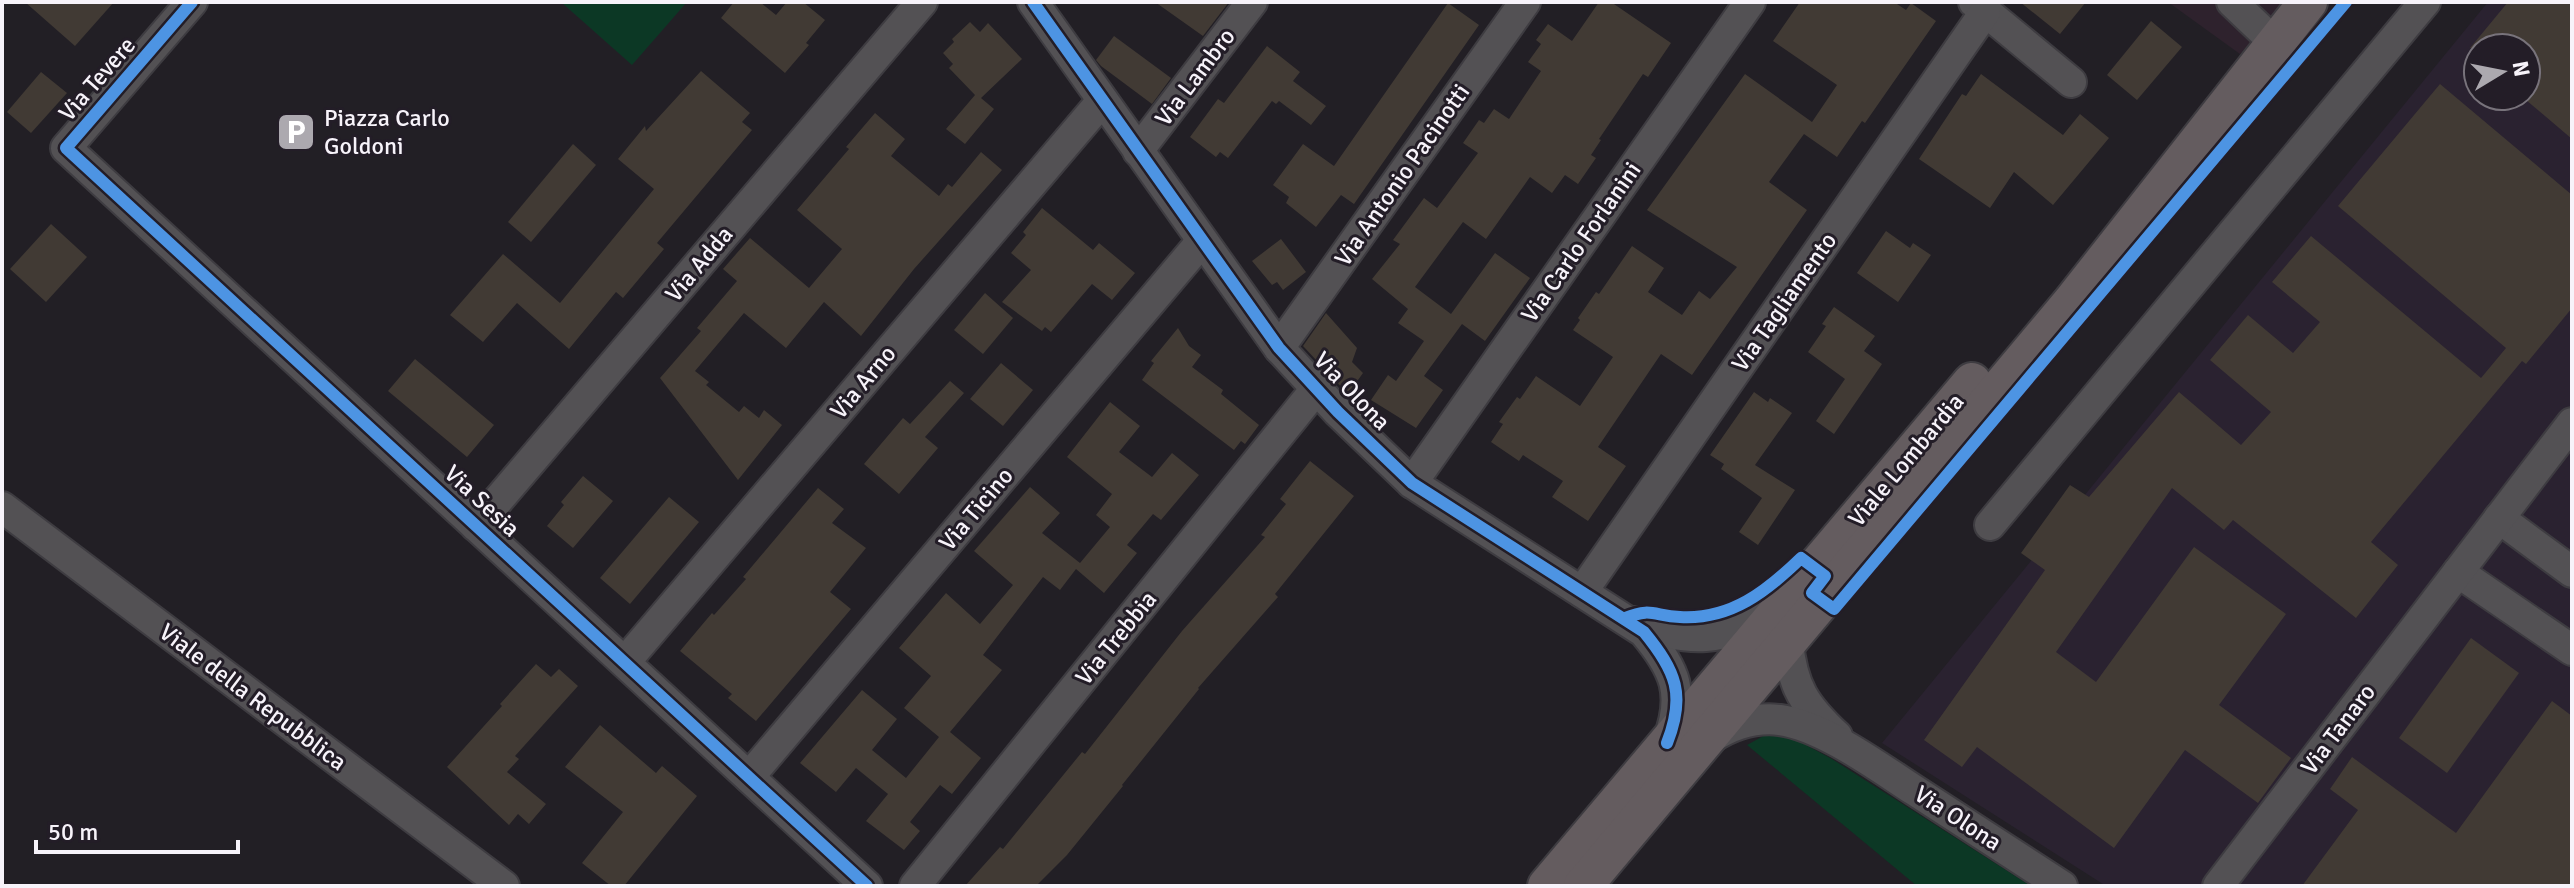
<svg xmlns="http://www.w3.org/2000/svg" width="2574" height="888" viewBox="0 0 2574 888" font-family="Signika,sans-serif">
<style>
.commercial{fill:#2e222d}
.built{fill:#2a2230;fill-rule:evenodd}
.green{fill:#0c3825}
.building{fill:#413a34}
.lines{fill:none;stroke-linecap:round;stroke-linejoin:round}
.minor-casing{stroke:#3e3c41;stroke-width:34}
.major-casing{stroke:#3e3c41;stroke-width:42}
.minor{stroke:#535154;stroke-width:30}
.major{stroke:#645c5f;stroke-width:38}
.cycleway-casing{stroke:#231d27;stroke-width:17}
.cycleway{stroke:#4d94e3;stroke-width:12}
.labels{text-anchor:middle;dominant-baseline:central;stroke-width:6;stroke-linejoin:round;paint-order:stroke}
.street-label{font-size:24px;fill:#f7f3fa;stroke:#231d27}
.poi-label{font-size:24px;fill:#f7f3fa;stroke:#231d27;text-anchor:start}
</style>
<rect width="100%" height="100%" fill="#221f25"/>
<polygon class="commercial" points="2168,2 2284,2 2240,54"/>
<path class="built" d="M2488 2H2572V886H2106L1882 743ZM2478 48H2526V96H2478Z"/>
<g class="green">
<polygon points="561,2 687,2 632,65"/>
<polygon points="1776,729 1832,759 2031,886 1917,886 1747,745"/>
</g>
<g class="building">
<polygon points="25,2 114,2 75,46"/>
<polygon points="734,2 760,2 776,15 787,2 803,2 825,20 806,43 809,45 785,73 721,18"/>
<polygon points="1155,2 1229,2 1203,36"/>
<polygon points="1599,2 1611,2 1671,43 1648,77 1643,74 1599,139 1601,140 1591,155 1596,158 1578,184 1565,175 1552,193 1530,177 1486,239 1463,222 1415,287 1451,314 1495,253 1530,278 1485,341 1462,324 1424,376 1443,390 1416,428 1371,400 1388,375 1396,381 1424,341 1398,323 1408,309 1372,279 1400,244 1393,240 1424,198 1437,208 1478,153 1463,143 1479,120 1484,123 1494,109 1509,119 1541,71 1528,62 1541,44 1536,40 1548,24 1572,41"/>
<polygon points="1800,2 1894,2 1906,10 1911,3 1936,21 1865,123 1862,121 1837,157 1804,134 1769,182 1807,210 1692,375 1661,354 1598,447 1626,466 1588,521 1552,497 1563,481 1523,455 1519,461 1491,442 1503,424 1499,422 1517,397 1520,399 1536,376 1580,406 1613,357 1573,330 1580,320 1578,318 1596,292 1599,294 1632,246 1664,268 1648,292 1682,315 1699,291 1710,299 1737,267 1647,210 1745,74 1812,122 1837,85 1773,41"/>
<polygon points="2020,2 2086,2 2060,34"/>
<polygon points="2508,2 2572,2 2572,139 2526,100 2526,48 2470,48"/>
<polygon points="1448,3 1479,25 1354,204 1341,195 1316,227 1286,203 1289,197 1273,185 1303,144 1334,166"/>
<polygon points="2151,21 2182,47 2137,100 2107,75"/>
<polygon points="970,22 980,32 988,23 1022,59 981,98 994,109 965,144 946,129 975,95 949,68 953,64 943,53 954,42 952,39"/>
<polygon points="1114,36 1171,78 1152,104 1101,66 1096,60"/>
<polygon points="1267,46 1300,72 1293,81 1326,106 1311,125 1279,101 1276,104 1272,101 1228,158 1220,152 1216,157 1190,137 1218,99 1224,103"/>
<polygon points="701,71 750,113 742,122 752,130 657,243 664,249 623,298 616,292 569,349 517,303 483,342 450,315 503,254 560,303 654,189 618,159 645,126 646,131"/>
<polygon points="41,72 67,93 31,133 7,112"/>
<polygon points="1981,74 2063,135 2080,114 2109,138 2053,205 2014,172 1990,208 1919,159 1962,94 1966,96"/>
<polygon points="2440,84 2572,195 2572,308 2526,364 2522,361 2371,542 2398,565 2356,618 2233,520 2224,530 2172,488 2056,652 2096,682 2194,547 2286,614 2219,705 2291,758 2258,803 2185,750 2114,848 1977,747 1962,767 1924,740 2045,570 2021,553 2070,485 2089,497 2179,392 2241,445 2271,412 2210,360 2248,315 2293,353 2320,322 2272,282 2311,236 2481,378 2506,348 2338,206"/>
<polygon points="875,113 905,139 891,156 939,196 948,184 952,187 981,152 1002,170 914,269 861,336 824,302 786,348 744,313 695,371 709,382 706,385 739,412 744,406 759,418 764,410 782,425 738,480 660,378 701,331 697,328 737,281 723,269 750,238 809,288 842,249 797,210 849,149 846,147"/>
<polygon points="573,144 596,165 531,242 508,222"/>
<polygon points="1042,208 1093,250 1099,243 1135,273 1112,300 1092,284 1051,332 1045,327 1042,331 1002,302 1031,270 1011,253 1026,235 1023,232"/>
<polygon points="51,224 87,257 46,302 10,269"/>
<polygon points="1886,231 1910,248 1913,243 1931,255 1898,302 1857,273"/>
<polygon points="1281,239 1306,272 1283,290 1277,282 1272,285 1252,261"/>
<polygon points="985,293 1013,318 983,354 954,330"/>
<polygon points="1834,307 1875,336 1864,351 1882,364 1834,434 1816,421 1845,379 1808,352 1826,326 1822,324"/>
<polygon points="1326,313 1357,348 1352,362 1363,373 1348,394 1303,346"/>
<polygon points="1178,328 1189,346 1201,355 1192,367 1223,390 1221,394 1259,425 1245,444 1241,441 1234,450 1142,380 1154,363 1151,361"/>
<polygon points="415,359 494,425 467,457 388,391"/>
<polygon points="1001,363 1033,390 1003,426 970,399"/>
<polygon points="950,381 964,393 925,437 938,448 899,494 864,464 903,418 910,424"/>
<polygon points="1754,392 1768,402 1770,398 1792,413 1755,465 1795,490 1758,545 1739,532 1762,498 1721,469 1724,464 1710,455"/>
<polygon points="1110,402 1140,426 1119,452 1152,477 1172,453 1199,475 1161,520 1153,514 1127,545 1137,553 1104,593 1076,569 1060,590 1043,577 983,655 1002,670 950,732 981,758 952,794 940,785 910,822 920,831 904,850 866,821 888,794 856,768 836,792 800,763 862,690 897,719 872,750 906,778 939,737 904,708 931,676 899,648 946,593 980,624 1013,585 974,551 1030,487 1060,513 1042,533 1080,563 1110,527 1096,515 1112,494 1067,457"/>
<polygon points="1310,461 1354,496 1275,594 1278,597 1198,688 1199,689 1122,785 1123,786 1067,855 1036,886 965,886 1000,847 1003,849 1082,752 1085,754 1182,631 1265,537 1261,535 1286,504 1280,499"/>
<polygon points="583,476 613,501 573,548 547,526 564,505 561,502"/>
<polygon points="818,488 844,509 832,523 866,548 830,592 851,609 756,721 728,698 732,694 680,651 712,613 714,615 746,579 743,577"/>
<polygon points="669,497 699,522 630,604 600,578"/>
<polygon points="2471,638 2519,673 2447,773 2399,738"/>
<polygon points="536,664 551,677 559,669 578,686 515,756 519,759 507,772 546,804 529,824 518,814 509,825 447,767 502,706 500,704"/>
<polygon points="2552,701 2572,716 2572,886 2302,886 2358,810 2330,789 2352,757 2456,833"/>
<polygon points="600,725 656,773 662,766 697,796 624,886 611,886 582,863 623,812 565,767"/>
</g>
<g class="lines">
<defs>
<g id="minor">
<polyline points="192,2 66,148 867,886"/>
<path d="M1033 2 1279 348 1338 412 1412 483 1644 632C1675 669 1686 694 1668 741"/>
<polyline points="1974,2 2071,82"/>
<polyline points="2232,2 2274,42"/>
<polyline points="1138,151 1252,2"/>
<polyline points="1279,348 1525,2"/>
<polyline points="1412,483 1750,2"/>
<polyline points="2,507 504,886"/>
<polyline points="2499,518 2572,572"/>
<polyline points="1990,525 2425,2"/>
<polyline points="476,526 922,2"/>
<polyline points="2458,572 2572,650"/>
<polyline points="1582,592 1985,12"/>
<path d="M1635 622C1687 643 1726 642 1774 611"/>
<path d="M1788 642C1792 687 1805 706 1837 736"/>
<polyline points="625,662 1102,101"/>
<path d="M1711 738C1731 725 1755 717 1780 720 1823 726 1877 766 1914 790 1963 822 2013 854 2062 886"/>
<polyline points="749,777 1202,241"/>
<polyline points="915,886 1316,389"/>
<polyline points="2218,886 2572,423"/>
</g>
<g id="major">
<polyline points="1547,886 1972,382"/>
<polyline points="1583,886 2072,302 2308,2"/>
</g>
</defs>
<use href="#minor" class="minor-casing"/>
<use href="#major" class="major-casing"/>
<use href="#minor" class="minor"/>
<use href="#major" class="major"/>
<defs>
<g id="cycleway">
<polyline points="192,2 66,148 867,886"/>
<path d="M1033 2 1279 348 1338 412 1412 483 1644 632C1676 671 1686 695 1667 743"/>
<path d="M1625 618C1652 607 1654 616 1680 617 1731 620 1767 591 1801 558L1825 576 1812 593 1834 609 2346 2"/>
</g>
</defs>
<use href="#cycleway" class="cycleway-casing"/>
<use href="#cycleway" class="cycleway"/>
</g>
<defs>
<symbol id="parking-square" viewBox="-11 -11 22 22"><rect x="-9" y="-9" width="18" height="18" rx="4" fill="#aca9af" stroke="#231d27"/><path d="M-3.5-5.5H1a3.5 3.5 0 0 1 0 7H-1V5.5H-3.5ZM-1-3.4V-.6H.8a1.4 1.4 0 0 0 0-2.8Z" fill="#fff"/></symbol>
</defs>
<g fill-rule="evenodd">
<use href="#parking-square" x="274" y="110" width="44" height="44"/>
</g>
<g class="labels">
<g class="street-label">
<text transform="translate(1195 77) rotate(-53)">Via Lambro</text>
<text transform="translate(97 79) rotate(-49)">Via Tevere</text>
<text transform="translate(1402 175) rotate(-55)">Via Antonio Pacinotti</text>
<text transform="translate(1581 242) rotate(-55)">Via Carlo Forlanini</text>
<text transform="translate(699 264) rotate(-50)">Via Adda</text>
<text transform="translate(1784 302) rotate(-55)">Via Tagliamento</text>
<text transform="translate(863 382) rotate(-50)">Via Arno</text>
<text transform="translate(1352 391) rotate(46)">Via Olona</text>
<text transform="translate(1906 460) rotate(-50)">Viale Lombardia</text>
<text transform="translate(482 501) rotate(43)">Via Sesia</text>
<text transform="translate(976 509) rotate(-50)">Via Ticino</text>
<text transform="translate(1116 638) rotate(-51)">Via Trebbia</text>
<text transform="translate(253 697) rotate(37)">Viale della Repubblica</text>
<text transform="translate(2338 729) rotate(-53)">Via Tanaro</text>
<text transform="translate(1958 818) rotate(33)">Via Olona</text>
</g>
<g class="poi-label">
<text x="324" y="118">Piazza Carlo<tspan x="324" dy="28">Goldoni</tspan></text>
</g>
</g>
<rect width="2574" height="888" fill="none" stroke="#f7f3fa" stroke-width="8"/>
<g transform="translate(2502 72) rotate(80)"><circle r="38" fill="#231d27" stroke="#78737b" stroke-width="2"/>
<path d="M0-6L14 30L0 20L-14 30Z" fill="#aca9af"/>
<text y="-12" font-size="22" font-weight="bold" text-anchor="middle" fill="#f7f3fa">N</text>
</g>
<path d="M36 840v12h202v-12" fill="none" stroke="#f7f3fa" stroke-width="4"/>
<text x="48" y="840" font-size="24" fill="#f7f3fa" stroke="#231d27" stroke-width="6" paint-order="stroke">50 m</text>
</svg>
